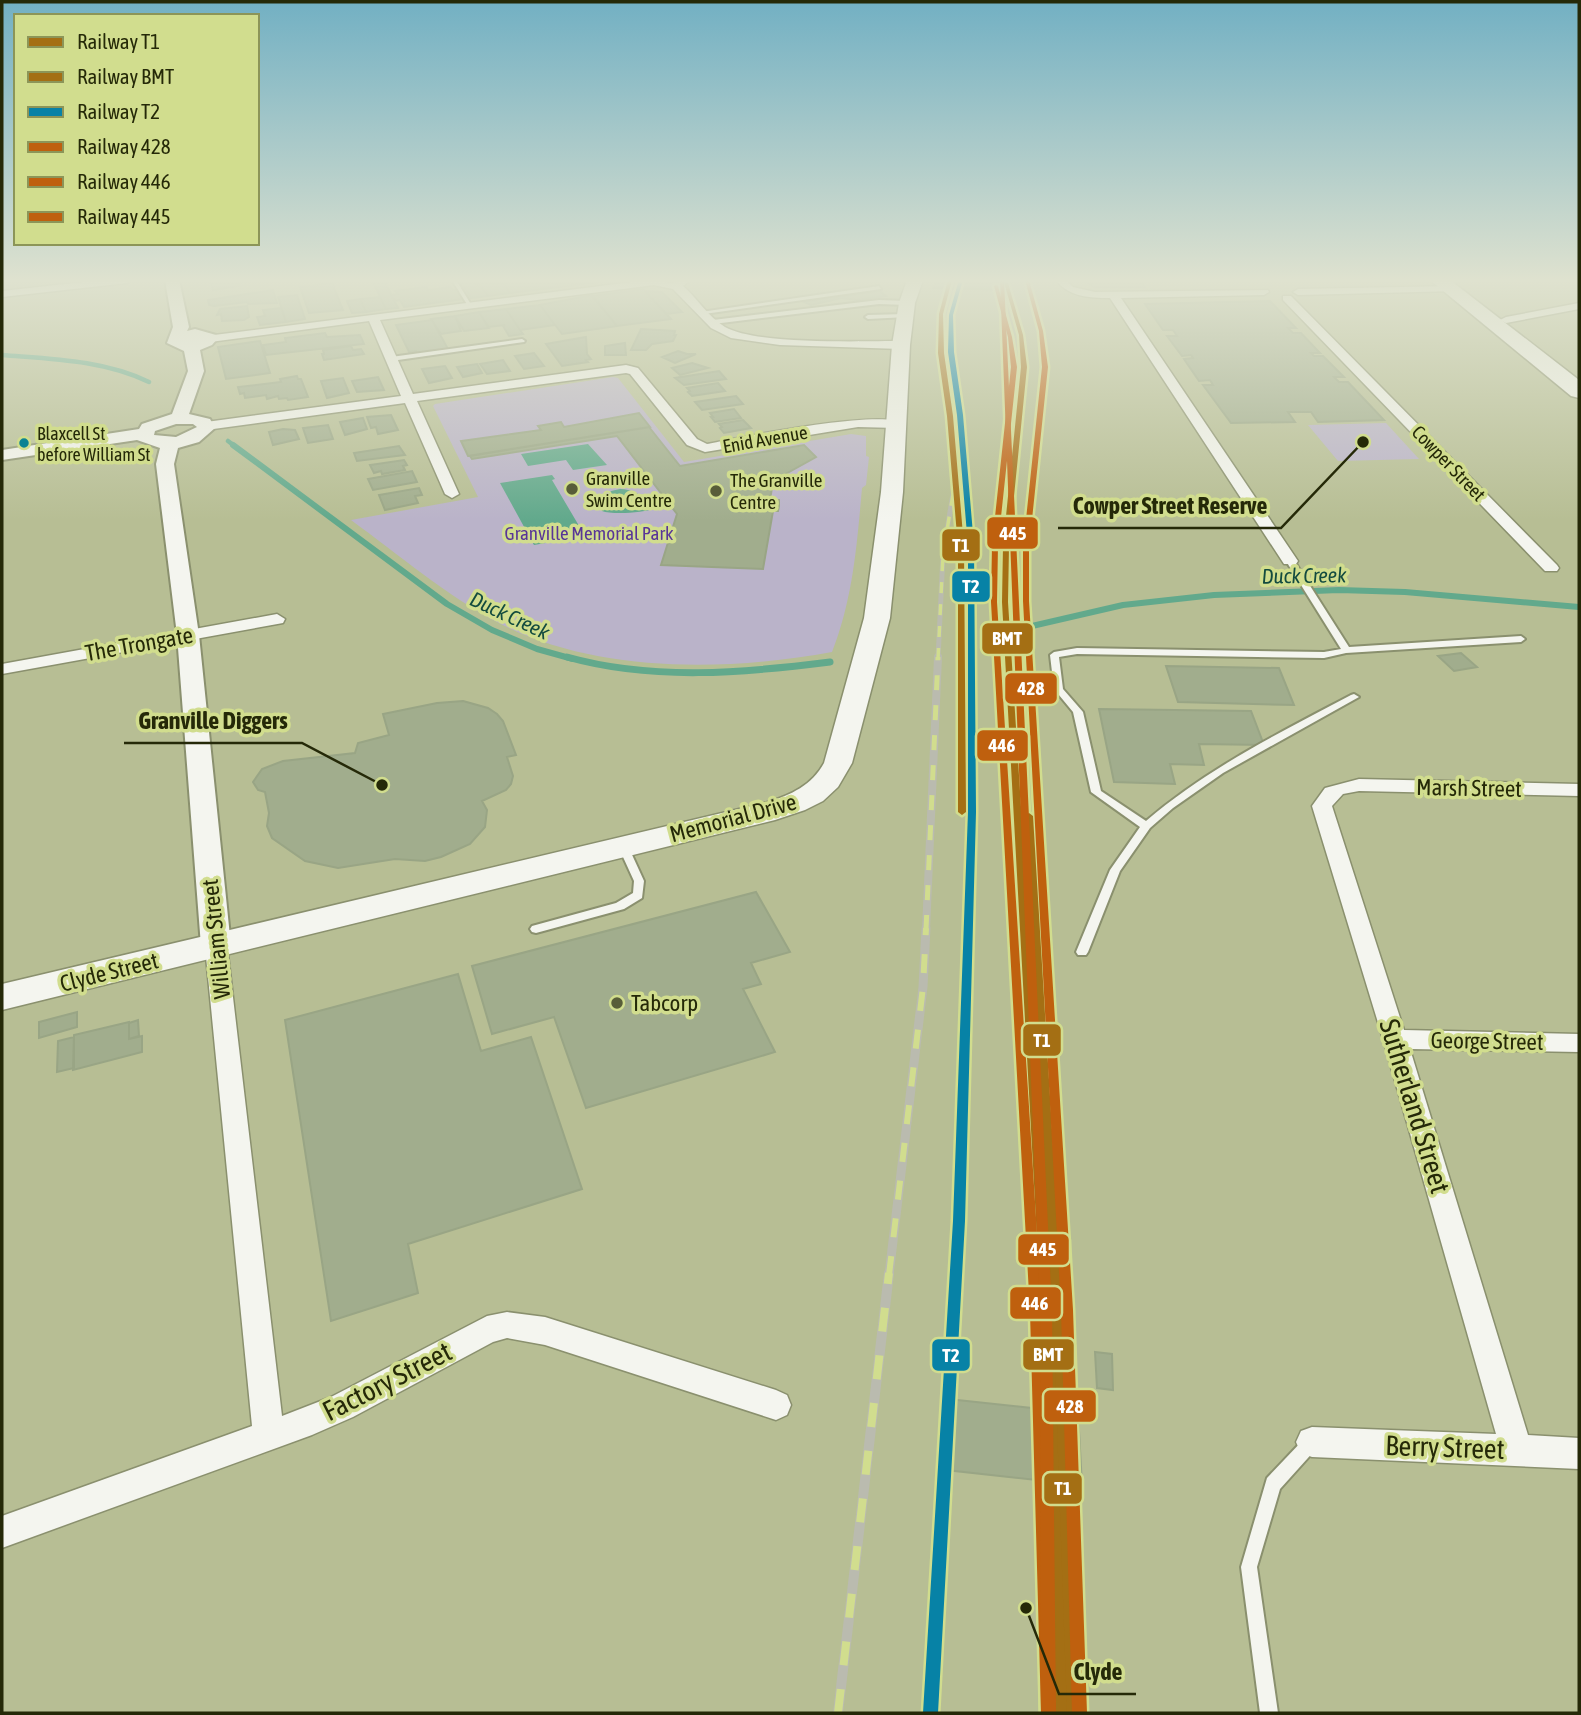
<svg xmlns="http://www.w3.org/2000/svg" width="1581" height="1715" font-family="'Asap Condensed',sans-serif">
<rect width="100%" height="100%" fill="#b7be94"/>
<path fill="#bab3c9" d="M613 377 618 378 684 462 851 434 866 436V456L869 457 866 485 862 488C857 544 853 599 832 652 728 671 596 674 499 623 447 596 399 555 351 520L478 497 433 406 435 404Z
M1386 423 1419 459 1338 461 1308 425Z"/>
<path fill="#62a98c" d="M588 444 607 465 573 470 566 460 528 466 521 454Z
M552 475 555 479 552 480 585 536 534 545 500 483Z
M620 489C632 489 642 497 654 501L657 507C648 513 612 515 602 511L600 506 611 491Z"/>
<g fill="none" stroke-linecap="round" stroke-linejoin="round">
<path stroke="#62a98c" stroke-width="4.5" d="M2 355C51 359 104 360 149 382
M228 441 236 447"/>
<path stroke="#62a98c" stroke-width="6" d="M233 445 447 604 492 630 537 649 573 659
M1032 626 1123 605 1214 595 1339 590 1405 592 1579 607"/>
<path stroke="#62a98c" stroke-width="7" d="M567 657C653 681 743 673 830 662"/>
</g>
<path fill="#a1ad8d" stroke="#99a585" stroke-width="2" d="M210 280H237L239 286 213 290Z
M372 280H384L398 308 386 309Z
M490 280H554L559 287 510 293 503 283 493 284Z
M490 280 493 284 503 283 510 293 488 296 480 285H476L473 281Z
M562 280H604L606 281 559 287 556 283 563 282Z
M937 280H1010V290L933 288Z
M1084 280H1140L1145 287H1094Z
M473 281 476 285H480L488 296 471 298 461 282Z
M332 283 343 310 309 313 300 287Z
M426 287 428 290 451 287 453 290H458L464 299 404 307 400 300 394 301 391 295 398 294 395 291Z
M643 289 671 319 617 326 592 296Z
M273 290 277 303 248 304 247 302 214 306 209 305 208 300Z
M645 291 662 292 682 312 666 314Z
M880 291 886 296 857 300 841 298 811 305 804 302Z
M297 295 305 319 286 322 278 297Z
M592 295 617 326 562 334 540 305Z
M380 297 386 309 366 312 360 299Z
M360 299 366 312 352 313 347 301Z
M1270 301 1296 328H1288L1293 333H1301L1320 353H1311L1314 356H1323L1344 377H1334L1339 382H1348L1384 420 1318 422 1311 412H1288L1295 422 1231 423 1203 385H1213L1210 380 1199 381 1184 359 1193 358 1191 355 1182 356 1167 336H1177L1173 330H1163L1145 304Z
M540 305 555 325 520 330 506 309Z
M247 306 249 317 244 320 222 321 221 314 217 315 220 309Z
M281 308 286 322 260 325 257 317 265 316 263 310Z
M506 309 520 330 523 334 509 336 503 326 505 325 488 327 479 312Z
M479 312 489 328 464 331 455 316Z
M455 316 461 331 441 334 431 319Z
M432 320 448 349 417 353 416 351 409 352 396 325Z
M641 329 675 331 674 335H676L673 341 652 344 646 350H631Z
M325 333 327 337 360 335 364 344 266 355 263 345 286 342 285 338Z
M586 337 587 354 591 359 586 360 588 362 562 366 546 344Z
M260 341 270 373 226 379 218 347Z
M625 343 626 355H605V346Z
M351 346 353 350 361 349 364 354 324 360 322 354H324L323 350Z
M678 351 687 354H696L675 363 662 357Z
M534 353 544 366 524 369 515 356Z
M503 360 510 371 487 374 480 364Z
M692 363 708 368 680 375 672 368Z
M477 364 482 373 463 377 457 367Z
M445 366 452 378 429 383 422 369Z
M719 371 726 379 684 385 675 378Z
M297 376 298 379H301L308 397 288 400 287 398 279 399 278 396 267 399 266 395 245 398 244 393 240 394 238 387 281 382 280 379Z
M378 377 384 390 357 392 352 381Z
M343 378 349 393 327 398 321 381Z
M718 383 725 391 692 396 688 392 690 391 687 388Z
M736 396 743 404 702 410 695 402Z
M734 409 741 418 715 422 711 417H713L710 413Z
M639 413 650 427 468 456 461 441 541 430 538 426 561 422 564 427Z
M391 415 398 430 378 434 376 427 371 428 367 417Z
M363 418 367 429 345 435 340 422Z
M743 420 751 428 724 433 720 428 722 427 719 424Z
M328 425 333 439 308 443 303 428Z
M649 427 680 466 804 445 816 457 773 481 770 500H779V506L778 511H773L763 569 661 565 677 514 617 436 472 459 470 456Z
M283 429 295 430 299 439 273 445 269 432Z
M399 446 405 455 357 461 354 453Z
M404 460 407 465 403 466 405 470 382 474 381 471 374 473 370 465Z
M412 471 417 482 373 490 368 479Z
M419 488 422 495 415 496 418 503 385 510 379 495Z
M1461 653 1477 667 1454 671 1438 656Z
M1166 666 1279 668 1294 705 1178 702Z
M463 701 488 708 497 714 503 721 516 755 507 757 513 776 511 784 506 790 482 801 487 810 485 827 470 844 441 857 425 861 395 859 338 868 305 861 272 838 267 826 269 813 265 792 258 790 253 782 262 769 283 761 355 753 358 743 389 735 383 714 437 703Z
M1099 709 1251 711 1264 745 1199 744 1204 765 1170 764 1175 784 1114 782Z
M756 892 790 952 751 963 761 984 743 989 775 1052 586 1108 554 1017 492 1034 472 966Z
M458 974 481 1051 531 1037 582 1189 408 1244 418 1293 331 1321 285 1020Z
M77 1012V1027L39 1038V1022Z
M138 1020 139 1036 129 1039V1023Z
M129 1022V1039L142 1036V1052L73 1070 74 1035Z
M74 1037V1068L57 1072 58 1041Z
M1095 1352 1112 1354 1113 1390 1097 1388Z
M948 1399 1078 1413 1082 1485 946 1470Z"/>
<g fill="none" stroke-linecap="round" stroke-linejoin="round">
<defs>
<path id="service" d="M452 280H456L472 306H468Z
M879 286 881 289 704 314 701 312Z
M879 300 907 301 910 303 907 305 879 304 713 324 710 322 713 320Z
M905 314 907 315V317L868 319 865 317 868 315Z
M522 339 525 341 524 342 391 361 388 359 391 357Z
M1287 559H1293L1349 647 1521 636 1525 639 1521 642 1346 653 1324 658 1077 654 1059 657 1063 689 1083 712 1101 791 1146 821C1208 768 1279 733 1351 695L1354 694 1359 697 1223 773 1173 808 1150 828 1120 871 1088 952 1086 955H1078L1076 952 1110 870 1140 827 1091 792 1073 712 1054 689 1050 655 1054 652 1077 648 1324 652 1341 649 1286 561Z
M623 843 628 846 644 881 642 898 624 909 536 933 532 932 530 929 532 926 616 903 633 893 634 881 618 846Z
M1310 1436 1316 1439 1318 1444 1316 1449 1280 1489 1257 1567 1278 1713H1260L1241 1567 1267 1478 1304 1439Z"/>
<path id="minor" d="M102 280H132L127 283 2 297V291Z
M648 280 671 283 690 280 683 286C697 298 708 317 725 327 757 345 861 341 901 341L907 345 901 349 780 345 731 338 711 328 673 289 654 285 380 320 413 394 626 365 638 368 697 439 707 444C738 438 884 408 904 424L897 428 858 427 705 452 687 445 630 374 626 373 417 401 459 494 452 498 445 494 405 403 206 430 199 426 206 422 401 396 369 321 210 342 206 340V336Z
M1056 280H1066L1073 287 1095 292 1268 290 1269 292 1264 295 1121 298 1298 561 1296 564H1284L1110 298C1090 298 1069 297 1056 280Z
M1453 286 1458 289 1457 291 1298 295 1293 292 1298 289Z
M1283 296H1291L1557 565 1559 568 1557 571H1545L1283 300Z
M1579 303V309L1506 323 1500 320 1506 317Z
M277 614 285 619 283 623 2 674V664Z
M1359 779 1579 784V796L1359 791 1343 794 1332 806 1404 1030 1579 1034V1052L1410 1049 1528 1435 1579 1438V1469L1312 1457 1301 1453 1296 1442 1301 1431 1312 1427 1496 1434 1383 1039 1312 806 1325 788Z
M216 938 224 940 227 946 282 1416 331 1397 487 1316 507 1312 545 1317 776 1390 787 1395 791 1405 787 1415 776 1420 545 1345 507 1338 493 1342 353 1417 312 1435 2 1548V1516L252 1426 205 946 208 940Z"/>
<path id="tertiary" d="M165 280H179L189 327 187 331 195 329 216 335 218 338 212 345 200 350 204 371 189 414 210 419 215 428 199 442 178 448 174 464 199 635 231 946 227 954 216 957 205 954 201 946 177 635 156 464 160 448 137 440 2 460V450L139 429 142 424 172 414 188 371 184 351 167 343 173 327ZM176 424H193L197 427 176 437 154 435 155 431Z"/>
<path id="secondary" d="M907 280H923L915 303 910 345 903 492 890 618 852 763 838 787 823 801 805 810 775 820 2 1010V984L768 802C791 795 812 785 824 763L864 618 881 492 892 345 899 303Z"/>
<path id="trunk" d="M1430 280H1450L1579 380V398L1571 396Z"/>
</defs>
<use href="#service" stroke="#8a906e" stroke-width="4"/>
<use href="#minor" stroke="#8a906e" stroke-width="3"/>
<use href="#tertiary" stroke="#8a906e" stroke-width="4"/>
<use href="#secondary" stroke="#8a906e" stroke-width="3"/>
<use href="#trunk" stroke="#8a906e" stroke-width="3"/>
<use href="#service" fill="#f4f5ef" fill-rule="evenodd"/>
<use href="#minor" fill="#f4f5ef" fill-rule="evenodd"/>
<use href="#tertiary" fill="#f4f5ef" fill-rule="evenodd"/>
<use href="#secondary" fill="#f4f5ef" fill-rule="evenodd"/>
<use href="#trunk" fill="#f4f5ef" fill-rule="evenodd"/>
<defs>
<path id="rail-far3" d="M938 659 943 554 955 482"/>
<path id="rail-far2" d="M926 930 938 657"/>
<path id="rail-far1" d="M889 1275 923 987 926 928"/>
<path id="rail" d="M838 1713 889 1273"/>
</defs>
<use href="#rail-far3" stroke="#babbaf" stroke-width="5"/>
<use href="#rail-far2" stroke="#babbaf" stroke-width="8"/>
<use href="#rail-far1" stroke="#babbaf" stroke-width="9"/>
<use href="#rail" stroke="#babbaf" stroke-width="10"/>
<use href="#rail-far3" stroke="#d1dd8e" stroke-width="3.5" stroke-dasharray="11" stroke-linecap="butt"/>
<use href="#rail-far2" stroke="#d1dd8e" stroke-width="5" stroke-dasharray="15" stroke-linecap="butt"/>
<use href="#rail-far1" stroke="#d1dd8e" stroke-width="6" stroke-dasharray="19" stroke-linecap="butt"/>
<use href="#rail" stroke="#d1dd8e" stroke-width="8" stroke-dasharray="24" stroke-linecap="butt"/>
<defs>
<path id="rail-1" d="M948 280H952L943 314 944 353 953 416 964 547 966 812 962 815 958 812V547L947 416 938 353 939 314Z
M1029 813 1033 816 1063 1311 1077 1713H1062L1051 1311 1025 816Z"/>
<path id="rail-2" d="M1004 282 1008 283 1023 335 1027 367 1009 546 1008 602 1053 1311 1067 1713H1052L1041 1311 1002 602 1003 546 1021 367 1019 335Z"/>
<path id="rail-3" d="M960 282 962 283 953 315 954 352 963 415 974 546 976 812 965 1221 938 1713H923L953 1221 968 812V546L957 415 948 352 949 315 958 283Z"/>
<path id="rail-4" d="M1025 280H1029L1043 331 1048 367 1029 548V601L1073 1310 1087 1713H1072L1061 1310 1023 601V548L1042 367 1039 331Z"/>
<path id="rail-5" d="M996 285 998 286 1012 337 1017 367 998 545 997 602 1042 1312 1056 1713H1041L1030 1312 991 602 992 545 1011 367 1008 337 994 286Z"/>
<path id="rail-6" d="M1000 280H1004L1052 1312 1056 1713H1041L1040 1312Z"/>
</defs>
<use href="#rail-1" stroke="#d1dd8e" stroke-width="5"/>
<use href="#rail-2" stroke="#d1dd8e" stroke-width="5"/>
<use href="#rail-3" stroke="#d1dd8e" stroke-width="5"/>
<use href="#rail-4" stroke="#d1dd8e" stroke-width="5"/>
<use href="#rail-5" stroke="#d1dd8e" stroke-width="5"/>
<use href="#rail-6" stroke="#d1dd8e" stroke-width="5"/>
<use href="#rail-1" fill="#a46f14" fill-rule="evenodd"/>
<use href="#rail-2" fill="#a46f14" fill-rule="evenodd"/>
<use href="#rail-3" fill="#0782a6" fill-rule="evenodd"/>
<use href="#rail-4" fill="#bf600e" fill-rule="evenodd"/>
<use href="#rail-5" fill="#bf600e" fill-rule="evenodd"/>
<use href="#rail-6" fill="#bf600e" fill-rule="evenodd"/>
</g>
<linearGradient id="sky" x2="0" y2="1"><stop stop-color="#72b0c3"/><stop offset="0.54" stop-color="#dfe2cf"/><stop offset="1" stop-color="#dfe2cf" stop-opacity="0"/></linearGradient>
<rect width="1581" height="520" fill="url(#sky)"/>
<circle fill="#0b8393" stroke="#d1dd8e" stroke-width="2.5" cx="24" cy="443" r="6"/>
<g fill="#585d39" stroke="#d1dd8e" stroke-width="2.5">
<circle cx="572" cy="489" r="7"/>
<circle cx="716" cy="491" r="7"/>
<circle cx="617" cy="1003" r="7"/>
</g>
<g text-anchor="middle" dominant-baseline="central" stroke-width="7" stroke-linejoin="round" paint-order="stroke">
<g font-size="18" fill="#252908" stroke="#d1dd8e" text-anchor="start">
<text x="37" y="433">Blaxcell St<tspan x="37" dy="21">before William St</tspan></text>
</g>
<g font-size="19" fill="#252908" stroke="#d1dd8e">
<text transform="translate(765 439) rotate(-10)">Enid Avenue</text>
<text transform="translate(1449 463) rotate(46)">Cowper Street</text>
</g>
<g font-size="19" fill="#252908" stroke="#d1dd8e" text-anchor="start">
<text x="586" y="478">Granville<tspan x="586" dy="22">Swim Centre</tspan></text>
<text x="730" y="480">The Granville<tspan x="730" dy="22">Centre</tspan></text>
</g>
<g font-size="19" fill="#583597" stroke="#d1dd8e">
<text x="589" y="533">Granville Memorial Park</text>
</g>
<g font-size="21" font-style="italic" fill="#134b3f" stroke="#d1dd8e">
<text transform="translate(1304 575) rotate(-1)">Duck Creek</text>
<text transform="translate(510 615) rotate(25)">Duck Creek</text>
</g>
<g font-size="23" fill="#252908" stroke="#d1dd8e">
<text transform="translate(139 644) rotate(-10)">The Trongate</text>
<text transform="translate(1469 788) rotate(1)">Marsh Street</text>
<text transform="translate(733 818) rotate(-15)">Memorial Drive</text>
<text transform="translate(216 939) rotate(-96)">William Street</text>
<text transform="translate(109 972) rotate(-14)">Clyde Street</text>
<text transform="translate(1487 1041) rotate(1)">George Street</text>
</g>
<g font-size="23" fill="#252908" stroke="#d1dd8e" text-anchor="start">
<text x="631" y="1003">Tabcorp</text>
</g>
<g font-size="28" fill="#252908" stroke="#d1dd8e">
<text transform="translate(1415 1106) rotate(73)">Sutherland Street</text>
<text transform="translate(387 1381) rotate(-27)">Factory Street</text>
<text transform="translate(1445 1447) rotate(2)">Berry Street</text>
</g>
</g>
<path fill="none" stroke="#252908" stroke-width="2.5" d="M1363 442L1281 528H1058M382 785L302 743H124M1026 1608L1059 1694H1136"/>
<g fill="#252908" stroke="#d1dd8e" stroke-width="2.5">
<circle cx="1363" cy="442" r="7"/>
<circle cx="382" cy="785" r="7"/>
<circle cx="1026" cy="1608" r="7"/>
</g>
<g font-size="24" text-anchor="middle" font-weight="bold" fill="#252908" stroke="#d1dd8e" stroke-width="7" stroke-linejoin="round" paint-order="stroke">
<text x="1170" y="514">Cowper Street Reserve</text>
<text x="213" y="729">Granville Diggers</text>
<text x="1098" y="1680">Clyde</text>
</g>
<g stroke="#d1dd8e" stroke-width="2.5">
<rect x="986" y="516" width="53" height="34" rx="7" fill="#bf600e"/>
<rect x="941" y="528" width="40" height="34" rx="7" fill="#a46f14"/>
<rect x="951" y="570" width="40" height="33" rx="7" fill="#0782a6"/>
<rect x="981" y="622" width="53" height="33" rx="7" fill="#a46f14"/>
<rect x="1004" y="672" width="54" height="33" rx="7" fill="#bf600e"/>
<rect x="976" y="729" width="53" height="33" rx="7" fill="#bf600e"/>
<rect x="1022" y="1023" width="40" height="34" rx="7" fill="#a46f14"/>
<rect x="1017" y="1233" width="53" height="33" rx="7" fill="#bf600e"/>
<rect x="1009" y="1286" width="53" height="34" rx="7" fill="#bf600e"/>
<rect x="1022" y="1338" width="53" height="33" rx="7" fill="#a46f14"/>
<rect x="931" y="1338" width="40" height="34" rx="7" fill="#0782a6"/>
<rect x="1043" y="1389" width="54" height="34" rx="7" fill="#bf600e"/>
<rect x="1043" y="1472" width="40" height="33" rx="7" fill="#a46f14"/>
</g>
<g font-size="19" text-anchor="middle" font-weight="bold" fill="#fff">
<text x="1013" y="540">445</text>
<text x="961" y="552">T1</text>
<text x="971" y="593">T2</text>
<text x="1007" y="645">BMT</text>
<text x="1031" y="695">428</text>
<text x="1002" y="752">446</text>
<text x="1042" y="1047">T1</text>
<text x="1043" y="1256">445</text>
<text x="1035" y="1310">446</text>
<text x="1048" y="1361">BMT</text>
<text x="951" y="1362">T2</text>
<text x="1070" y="1413">428</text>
<text x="1063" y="1495">T1</text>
</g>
<rect width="1581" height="1715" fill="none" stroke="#252908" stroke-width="7"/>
<rect x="14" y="14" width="245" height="231" fill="#d1dd8e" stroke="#8c9558" stroke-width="2"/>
<rect x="28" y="37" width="35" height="10" fill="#a46f14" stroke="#8c9558" stroke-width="2"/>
<text x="77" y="49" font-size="21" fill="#252908">Railway T1</text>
<rect x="28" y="72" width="35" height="10" fill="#a46f14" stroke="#8c9558" stroke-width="2"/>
<text x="77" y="84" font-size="21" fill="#252908">Railway BMT</text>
<rect x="28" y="107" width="35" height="10" fill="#0782a6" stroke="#8c9558" stroke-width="2"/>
<text x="77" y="119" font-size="21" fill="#252908">Railway T2</text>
<rect x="28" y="142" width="35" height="10" fill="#bf600e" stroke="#8c9558" stroke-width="2"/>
<text x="77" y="154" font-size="21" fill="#252908">Railway 428</text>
<rect x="28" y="177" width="35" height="10" fill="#bf600e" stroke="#8c9558" stroke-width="2"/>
<text x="77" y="189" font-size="21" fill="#252908">Railway 446</text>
<rect x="28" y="212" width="35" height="10" fill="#bf600e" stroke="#8c9558" stroke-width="2"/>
<text x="77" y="224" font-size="21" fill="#252908">Railway 445</text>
</svg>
